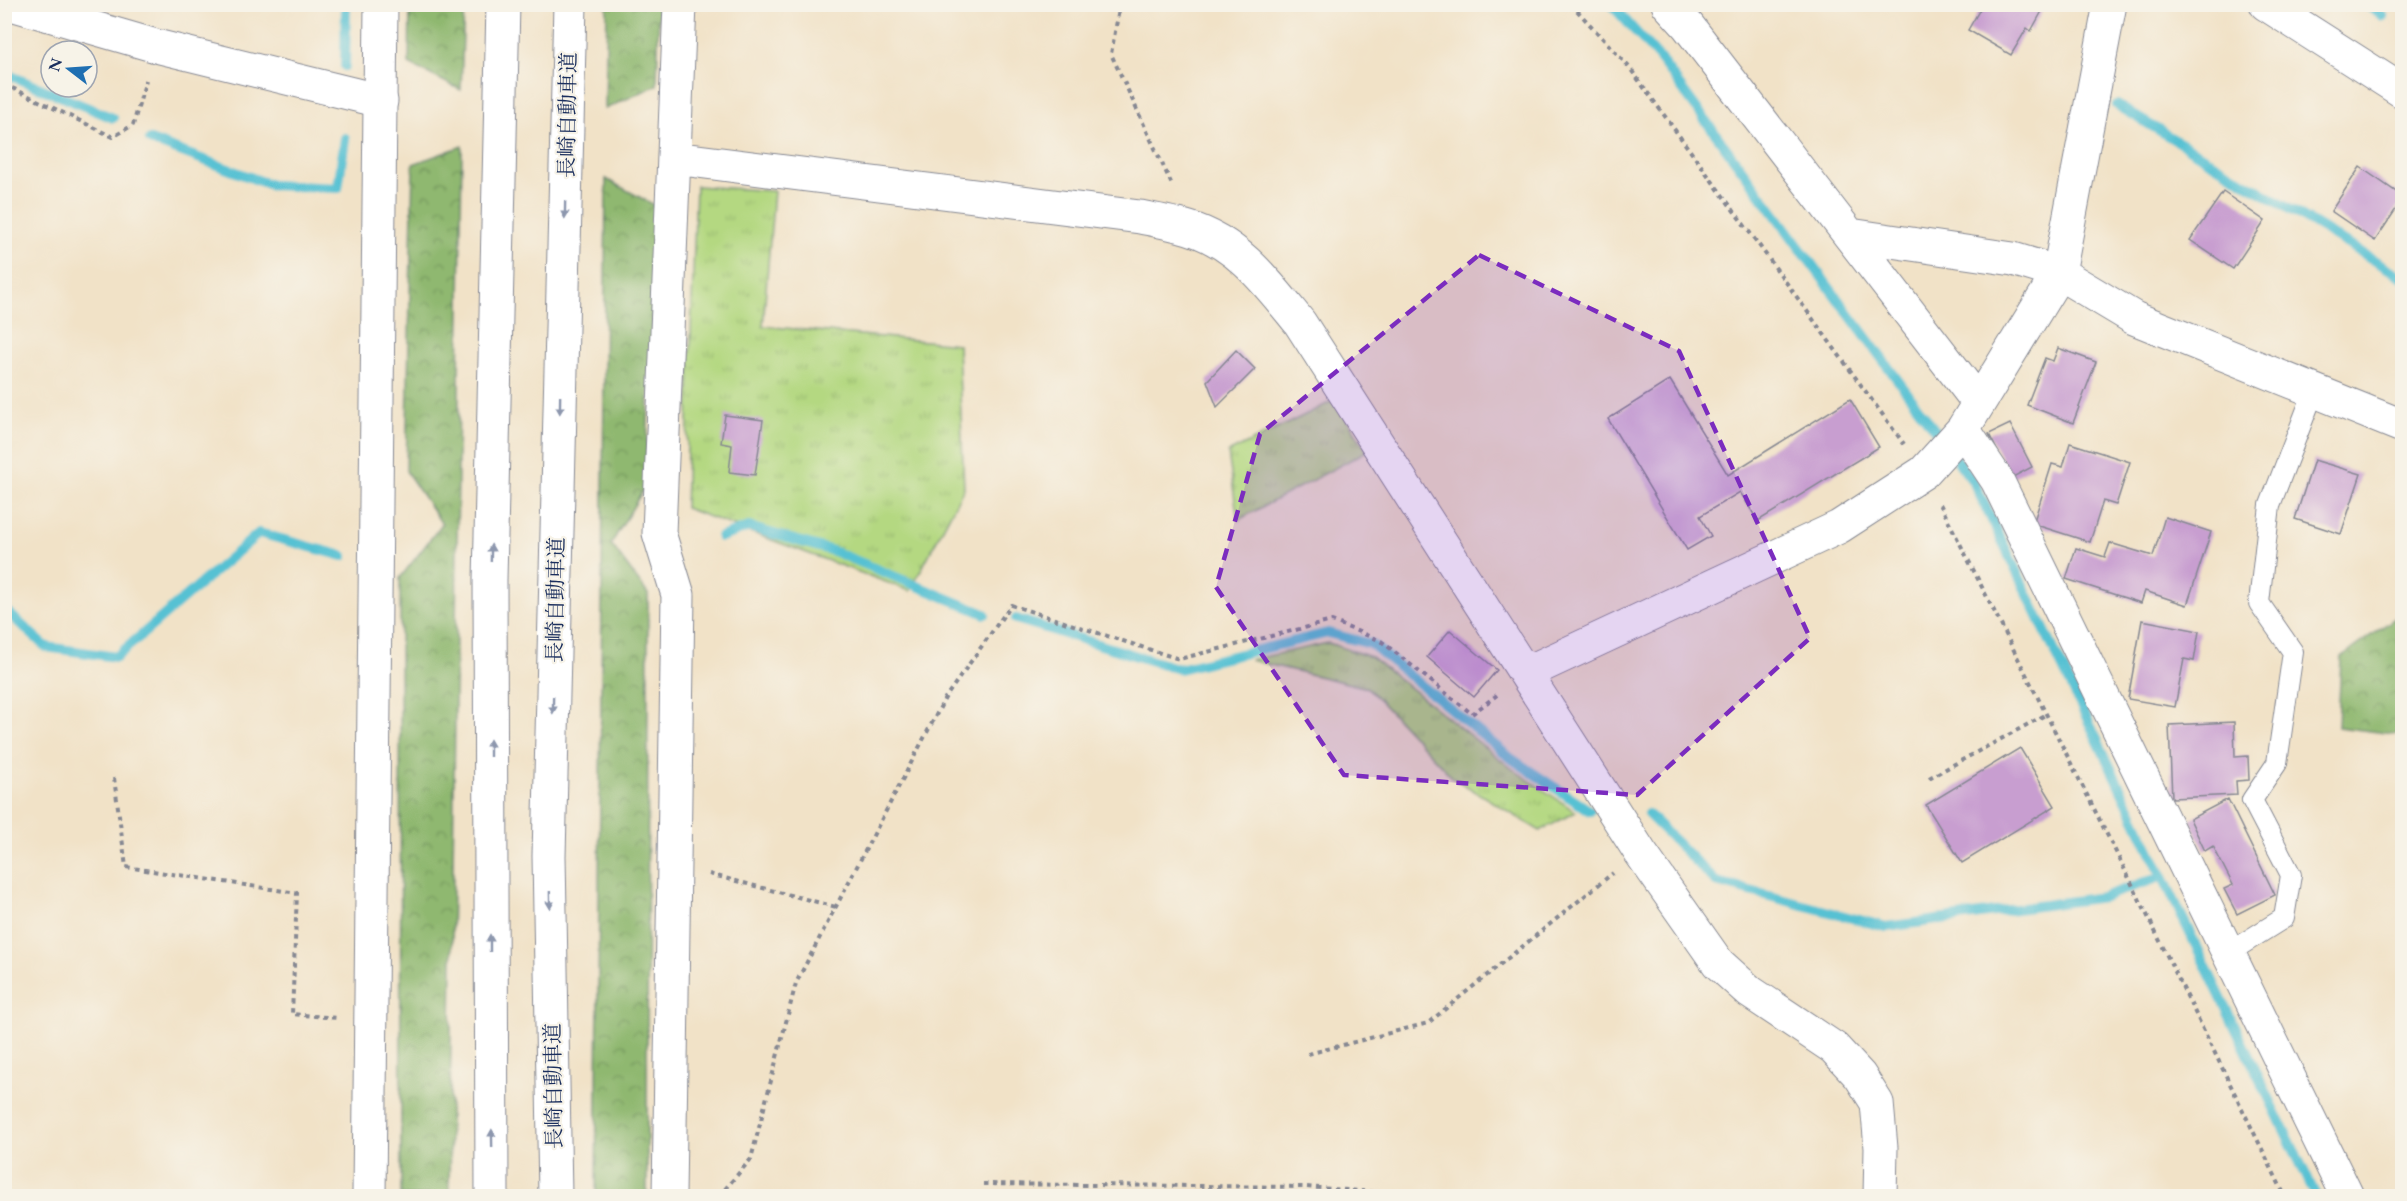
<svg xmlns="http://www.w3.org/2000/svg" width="2407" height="1201" font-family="'EB Garamond','Noto Serif JP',serif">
<defs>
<pattern id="grass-tufts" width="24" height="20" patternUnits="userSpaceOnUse" patternTransform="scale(1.5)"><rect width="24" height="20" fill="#b4d881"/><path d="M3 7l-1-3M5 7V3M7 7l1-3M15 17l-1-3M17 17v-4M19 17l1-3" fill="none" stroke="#9aba72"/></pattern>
<pattern id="forest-crowns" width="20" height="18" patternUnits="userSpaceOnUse" patternTransform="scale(1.5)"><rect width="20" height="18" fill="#8fb86f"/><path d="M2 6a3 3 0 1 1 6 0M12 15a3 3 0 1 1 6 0" fill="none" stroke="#74965e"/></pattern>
</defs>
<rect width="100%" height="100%" fill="#f7f3e8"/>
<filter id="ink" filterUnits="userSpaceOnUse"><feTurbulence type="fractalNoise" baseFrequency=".0167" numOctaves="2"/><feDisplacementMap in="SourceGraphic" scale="12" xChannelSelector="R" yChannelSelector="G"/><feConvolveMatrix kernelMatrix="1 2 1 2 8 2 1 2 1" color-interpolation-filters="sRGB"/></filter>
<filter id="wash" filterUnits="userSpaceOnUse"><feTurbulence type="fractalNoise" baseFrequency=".008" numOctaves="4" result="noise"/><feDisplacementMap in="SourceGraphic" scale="24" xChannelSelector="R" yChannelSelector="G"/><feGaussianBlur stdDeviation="1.35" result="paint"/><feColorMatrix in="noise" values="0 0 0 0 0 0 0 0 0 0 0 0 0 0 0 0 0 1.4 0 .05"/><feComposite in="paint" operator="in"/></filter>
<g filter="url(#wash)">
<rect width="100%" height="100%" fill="#f1e2c7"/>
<path fill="url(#grass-tufts)" stroke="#688470" stroke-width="1.5" d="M696 186 774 191 763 326 958 344 964 488 910 591 685 508Z
M1335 400 1367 451 1238 520 1228 453Z
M1328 643 1371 657 1511 768 1576 812 1540 831 1453 778 1368 688 1250 660Z"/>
<path fill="url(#forest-crowns)" stroke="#557466" stroke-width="1.5" d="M410 5H464L461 90 409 64Z
M607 5H659L657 85 605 109Z
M462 146 449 1196H401L400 578 442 524 406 471 413 164Z
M606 179 658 207 645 487 611 544 648 594 647 1196H596Z
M2402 613V735L2338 727 2341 657Z"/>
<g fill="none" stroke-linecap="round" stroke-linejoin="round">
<path stroke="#57c1d3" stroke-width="10" d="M1611 4 1660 59 1974 483 2316 1196
M2365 4 2383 16
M345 66 346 4
M4 73 113 118
M2117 105 2402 277
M150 140 271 185 338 188 345 138
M721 537 749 527 833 551 985 614
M4 609 46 647 116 657 259 533 343 556
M1016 619 1179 669 1328 633 1371 644 1512 759 1590 811
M1648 814 1716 882 1886 927 2103 897 2163 876"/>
</g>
<g id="blocks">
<path fill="#c89ed0" d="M1983 4H2046L2031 31 2027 28 2011 55 1968 30Z
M2360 167 2402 196V200L2375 241 2331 211Z
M2223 192 2265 221 2233 269 2190 240Z
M2058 348 2096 362 2073 423 2027 405 2045 358 2053 361Z
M1236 350 1255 369 1217 407 1207 381Z
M1670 380 1728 475 1850 399 1879 447 1758 521 1740 492 1700 516 1711 536 1687 550 1608 419Z
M725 415 763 420 755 475 729 472 732 445 721 443Z
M2010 424 2032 467 2011 478 1989 434Z
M2070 443 2130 462 2116 505 2103 501 2090 542 2033 524 2052 464 2063 467Z
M2314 460 2361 474 2341 534 2295 519Z
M2165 517 2211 532 2187 605 2145 591 2141 603 2066 579 2076 548 2105 557 2110 543 2153 556Z
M2142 620 2199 631 2194 661 2184 659 2175 707 2128 699Z
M1450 630 1497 670 1474 697 1427 657Z
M2234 722 2235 757 2248 756 2249 780 2236 781 2237 795 2172 798 2169 725Z
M2020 748 2055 806 1962 863 1926 805Z
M2228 799 2275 895 2237 914 2224 889 2233 885 2213 846 2205 851 2190 819Z"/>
</g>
</g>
<g filter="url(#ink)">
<use href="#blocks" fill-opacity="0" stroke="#868892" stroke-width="1.5"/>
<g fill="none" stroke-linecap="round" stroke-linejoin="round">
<defs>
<path id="service" d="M2228 953 2284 918 2291 875 2252 800 2277 763 2293 652 2259 603 2270 505 2314 391"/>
<path id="minor" d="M11 4 156 46 381 101
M1668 4 1688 26 1979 403
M674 158 1140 217C1156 220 1173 223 1189 228 1239 243 1269 285 1300 323L1640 852 1718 963 1750 992 1834 1048 1860 1076 1877 1103 1881 1148 1880 1196
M1850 235 2013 259 2059 273 2134 318 2402 426
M1963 429 1997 480 2347 1196
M1526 673 1839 527 1924 472 1963 429 2059 273 2110 4
M669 1196 678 595 659 533 680 4"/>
<path id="tertiary" d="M369 1196 381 4"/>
<path id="secondary" d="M2266 4 2402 91"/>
<path id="motorway" d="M492 1196 490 580 503 4
M555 1196 549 856 570 4"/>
</defs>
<use href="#service" stroke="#868892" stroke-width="22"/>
<use href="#minor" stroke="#868892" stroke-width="35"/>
<use href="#tertiary" stroke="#868892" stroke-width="35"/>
<use href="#secondary" stroke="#868892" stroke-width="35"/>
<use href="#motorway" stroke="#868892" stroke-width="35"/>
<path stroke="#868892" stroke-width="4" stroke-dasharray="4.5 4.5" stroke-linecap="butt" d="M1120 4 1111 54 1173 187
M1571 4 1629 67 1904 444
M4 84 113 137 133 125 146 80
M1940 504 2128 876 2285 1196
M114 778 126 867 297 893 292 1014 337 1018
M1929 778 2047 714
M709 874 836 907
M1308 1054 1428 1023 1613 873
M983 1184 1306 1187 1429 1196
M719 1196 751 1159 796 983 945 698 1011 605 1179 659 1332 621 1381 641 1472 714 1497 695"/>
<use href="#service" stroke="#fff" stroke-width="20"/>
<use href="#minor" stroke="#fff" stroke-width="33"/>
<use href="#tertiary" stroke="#fff" stroke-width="33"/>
<use href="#secondary" stroke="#fff" stroke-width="33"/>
<use href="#motorway" stroke="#fff" stroke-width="33"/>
</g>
<defs><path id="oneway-solid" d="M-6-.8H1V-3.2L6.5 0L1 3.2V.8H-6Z" transform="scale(1.5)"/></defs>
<g fill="#8d97ae">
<use href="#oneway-solid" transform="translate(565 210) rotate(91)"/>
<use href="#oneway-solid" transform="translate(560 405) rotate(91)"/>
<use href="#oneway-solid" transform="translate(491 553) rotate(-89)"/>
<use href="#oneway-solid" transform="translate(553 705) rotate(91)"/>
<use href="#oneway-solid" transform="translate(490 748) rotate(-90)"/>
<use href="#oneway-solid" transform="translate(550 900) rotate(89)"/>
<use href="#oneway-solid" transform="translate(490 943) rotate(-90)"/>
<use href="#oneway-solid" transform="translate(492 1138) rotate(-91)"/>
</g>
</g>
<path fill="#7b2cbf" fill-opacity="0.2" stroke="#7b2cbf" stroke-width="4.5" stroke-dasharray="12 8" stroke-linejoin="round" d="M1479 255 1679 351 1810 638 1637 795 1344 775 1216 587 1260 434Z"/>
<g text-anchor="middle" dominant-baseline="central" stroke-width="4.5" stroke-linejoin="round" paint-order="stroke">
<g font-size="21" fill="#1b2f5e" stroke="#f7f3e8">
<text transform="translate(567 115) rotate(-89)">長崎自動車道</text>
<text transform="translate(555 600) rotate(-89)">長崎自動車道</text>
<text transform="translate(553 1086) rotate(-91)">長崎自動車道</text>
</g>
</g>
<rect width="2407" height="1201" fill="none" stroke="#f7f3e8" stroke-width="24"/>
<g transform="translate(69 69) rotate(287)"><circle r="28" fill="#f7f3e8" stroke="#9fa5b1" stroke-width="1.5"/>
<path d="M0-4.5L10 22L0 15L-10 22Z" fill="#1f6fb2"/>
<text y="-9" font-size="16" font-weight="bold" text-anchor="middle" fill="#1b2f5e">N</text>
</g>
</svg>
